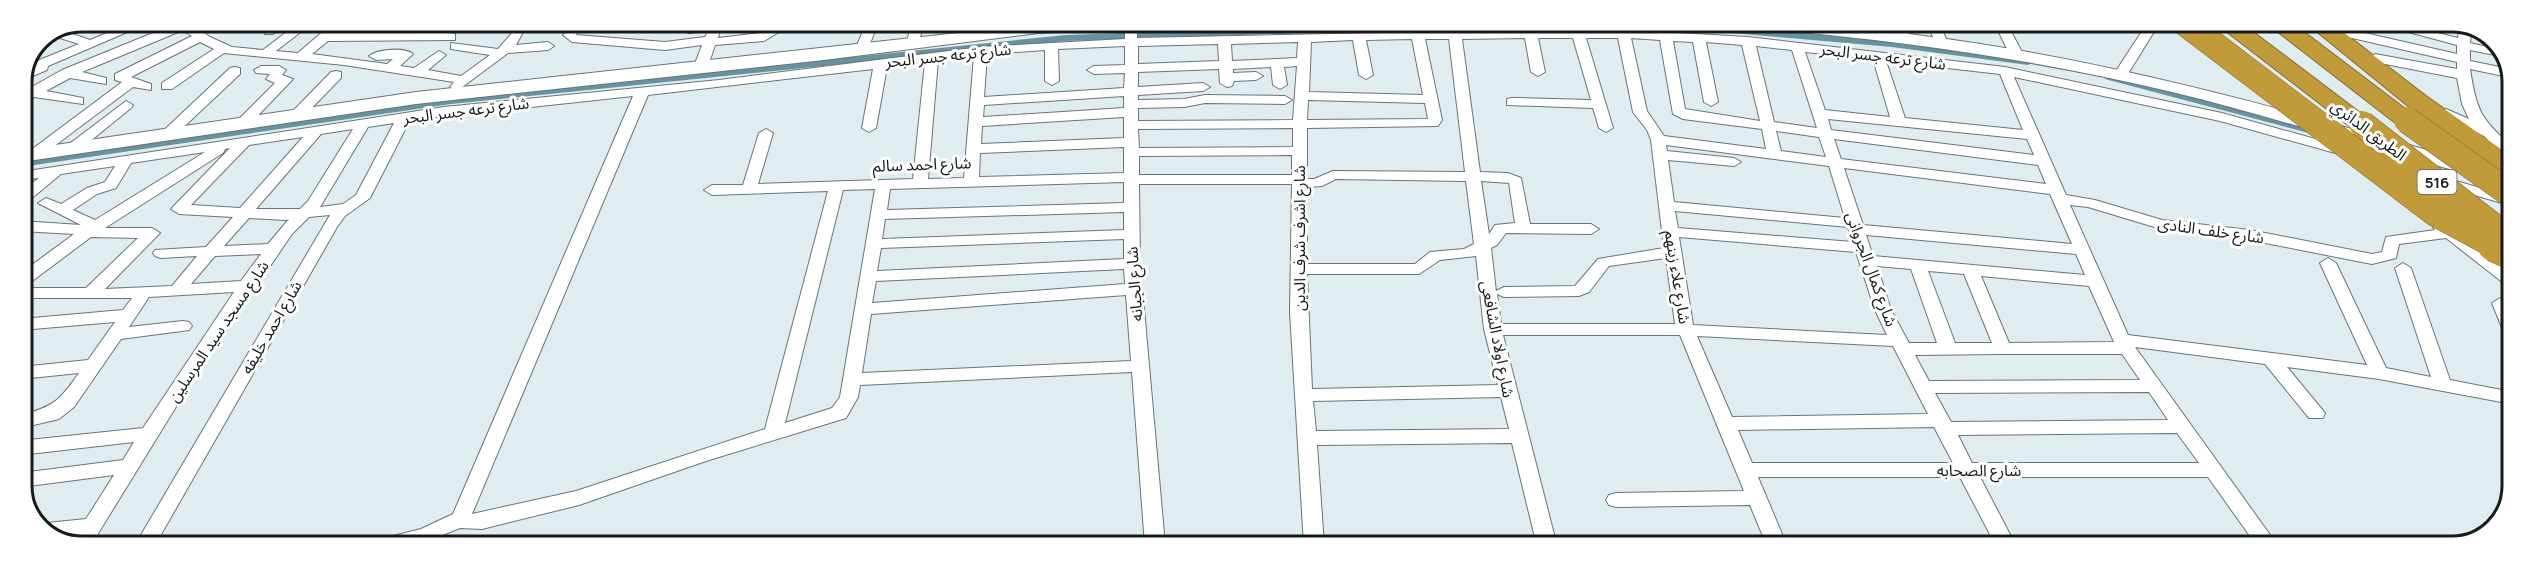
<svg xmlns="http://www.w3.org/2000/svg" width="2534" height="567" font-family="Manrope,'Noto Sans Arabic',sans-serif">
<rect width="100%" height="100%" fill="#dfecf0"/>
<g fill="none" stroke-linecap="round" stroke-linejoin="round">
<path fill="#6593a1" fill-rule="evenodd" d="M1455 22H1673L1892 41 2028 59 2033 62 2028 65 1892 47 1673 28H1455L1066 41 451 104 21 167V159L451 98 1066 35Z
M2109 74 2324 131 2326 133 2320 136 2105 79V75Z"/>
<defs>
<path id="street" d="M97 21H114L125 26 136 21H153L48 66 47 70 21 81 32 63 79 44 60 38V32L64 31 90 40 114 30Z
M173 21H187L210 37 232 47 263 50 301 21H315L276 51 298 53 335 21H349L336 33H450L455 34V40L328 41 312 54 387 64 393 59 376 60 369 56C377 49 405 47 413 54L400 66 414 68 439 51 446 55 428 70 461 76 490 55 451 49V43L498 49 512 33 517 21H529L516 45 548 42 554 46 548 50 508 53 457 91 450 87 454 82 344 65 224 53 172 89H162V83L214 49 200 42 131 77 151 84V90L133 87 41 156H31L29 153 31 150 122 82 115 80V74L192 36 183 30 82 72 106 78V84L70 78 46 91 83 98V104L34 97 21 102V93L62 70 175 24Z
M277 21H292L273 34H265V28Z
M378 21H392L382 28 376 24Z
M444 21H473L479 25 473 29Z
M632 21H680L691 25 714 23 720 27 717 30 719 33 718 38 761 33 776 24 879 21 867 51 862 52 856 48 865 26 779 32 764 41 715 45 707 69 700 73 693 69 702 45 665 50 572 42 563 35 572 27 578 31 576 35 665 42 705 37 708 31 689 33 678 29 628 28 626 25Z
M912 21H924L919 42 913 46 907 42Z
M1894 22H1906L1910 39 1909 42H1899Z
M1927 22H1939L1948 44 1947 47H1937Z
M1994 22H2006L2023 54 2021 57H2011Z
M2148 22H2160L2126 77H2116L2114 74Z
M2371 22H2393L2458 38 2459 31 2430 22H2464L2489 37 2471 35 2470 43 2501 50 2505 57 2470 50V61L2510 69 2513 78 2470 69C2477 112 2480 117 2512 147V159L2507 158 2484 136 2439 113 2446 109 2469 119 2462 104 2457 78 2375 62 2368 58 2375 54 2457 69V62L2339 35 2337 32 2343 28 2457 54V45Z
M1131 27 1137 31V38L1531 30H1624L1748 37 2005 67 2222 113 2351 149 2353 152 2346 156 2220 121 2014 77 2066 195 2095 200 2162 220 2250 230 2372 254 2382 252 2386 237 2435 230 2433 227 2435 224H2447L2512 273V286L2506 285 2446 238 2399 244 2396 258 2372 264 2250 240 2161 229 2088 207 2070 205 2128 335 2367 365 2320 263 2328 258 2336 263 2386 368 2431 377 2395 268 2403 263 2411 268 2450 380 2512 392V404L2379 379 2287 367 2325 413 2323 418H2309L2265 364 2135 347 2278 546H2257L2208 477H1980L2016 546H1996L1960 477H1758L1787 546H1767L1750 505 1616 507 1609 505 1606 500 1609 495 1616 493 1744 491 1680 335H1503L1557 546H1537L1512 443 1317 445 1324 545H1304L1290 312 1292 184H1139L1140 264 1165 545H1145L1132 372 860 385 858 397 846 418 706 461 579 505 482 529 460 528 417 545H378L381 539 421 529 453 514 633 96 410 120 370 198 345 216 337 227 155 545H135L330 215 309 217 292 234 190 384 91 545H70L75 535 57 537 39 527 47 523 86 519 114 475 21 487V473L123 460 134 442 29 454 22 452 21 444 29 440 143 428 234 292 149 297 129 327 183 321 189 322 192 326 189 330 121 339 74 407 59 419 21 428V415C54 407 60 400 79 373L21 379V367L88 360 115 322 21 330V319L123 310 132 298H21V288H86L138 238 91 237 27 285 21 286V273L74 234 21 231V221L81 225 38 203 46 198 61 204 87 188 105 182 115 166 61 174 26 203 21 205V192L39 178 21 180V172L444 107 719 80 981 47 1125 39V31ZM1525 38 1531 72 1538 76 1545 72 1538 38H1573L1591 100 1512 98 1507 99V105L1593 108 1599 128 1606 132 1613 128 1586 38H1618L1633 112 1647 130 1651 140 1664 248 1598 259 1575 286 1504 287 1496 291 1491 248 1497 245 1506 233 1591 234 1599 229 1591 224H1530L1521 178 1508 173 1480 172 1462 39ZM1631 38 1660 40 1673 114 1683 119 1762 129 1766 149 1664 136 1647 111ZM1412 39 1423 95 1309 92 1311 42 1353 40 1359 75 1366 79 1373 75 1366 40ZM1425 39H1449L1465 172 1333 171 1314 179H1307V128L1438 126 1442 120ZM1673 41 1693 42 1704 102 1711 106 1718 102 1706 42 1742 45 1760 121 1685 109ZM1298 42 1297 58 1232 61 1231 44ZM1218 44 1219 61 1138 64V46ZM1125 46V65L1094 66 1087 70 1094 74 1125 73 1124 88 984 97 987 54 1045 50V81L1052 85 1059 81 1058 49ZM1756 46 1792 50 1817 128 1774 122ZM1805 52 1873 59 1890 117 1825 110ZM974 56 964 178 928 179 938 60ZM1886 61 2000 74 2023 130 1905 118ZM925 62 913 179 758 184 773 133 766 129 759 133 743 185H712L704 190 712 195 828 191 765 429 576 491 472 514 648 95 873 69 862 128 869 132 876 128 887 67ZM1297 66 1293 120 1138 121V108L1184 107 1205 103 1285 104 1292 100 1285 96 1205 95 1184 99 1138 100V95L1203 91 1210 87 1203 83 1138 87V72L1219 69 1220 83 1227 87 1232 86 1234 81 1256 80 1263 76 1256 72 1233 73V69L1271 67 1273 85 1280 89 1287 85 1284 67ZM1124 96V108L983 117 984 105ZM1308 100 1425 103 1428 119 1307 120ZM1124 117V138L981 144 982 126ZM1828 119 2027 139 2034 155 1831 130ZM394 123 356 195 343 204 320 207 368 127ZM1293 128V147L1139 148 1138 129ZM353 129 308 201 300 209H256L321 134ZM1776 131 1819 137 1826 157 1781 151ZM303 137 240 208 191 205 249 145ZM1834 139 2038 165 2046 184 1841 159ZM1666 145 1829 166 1845 218 1674 202 1668 160 1734 166 1741 162 1734 158 1667 151ZM1124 147V173L979 177 980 153ZM230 148 171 209 179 214 233 217 206 247 155 250 153 253 155 256 161 258 197 256 172 286 105 289 160 233 152 228H105L223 153 225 149ZM205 152 95 220 73 210 97 194 116 188 131 163ZM1292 155V175H1139V156ZM1844 168 2050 194 2072 244 1863 225ZM1336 179 1466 181 1474 244 1464 249 1430 252 1415 264H1307V187L1322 186ZM1481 181 1509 183 1515 223 1495 225 1489 234ZM1124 182V203L887 210 890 189ZM875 189 840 397 832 408 785 423 843 190ZM1675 211 1848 227 1853 242 1678 228ZM1124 212V230L882 239 885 219ZM249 218 286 220 289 219 268 244 224 246ZM1866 235 2076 254 2085 275 1873 256ZM1679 237 1856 252 1875 310 1887 335 1693 325ZM1124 239V259L877 271 881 248ZM261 254 241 281 191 284 215 256ZM1476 256 1484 329 1498 385 1312 389 1307 274H1419L1440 260ZM1666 258 1675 324H1501L1497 294 1504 297 1579 296 1589 292 1609 266ZM1877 266 1911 269 1937 343H1909L1891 310ZM1124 269 1125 284 872 303 876 281ZM1928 271 1964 274 1992 343H1955ZM1981 276 2089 286 2114 342 2009 343ZM1126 295 1131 361 862 373 871 314ZM1697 336 1893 346 1928 414 1732 417ZM2001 354H2122L2140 380 1929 381 1915 355ZM2149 392 2168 420 1951 422 1935 393ZM1501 397 1509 429 1316 431 1313 401ZM1934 427 1953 463H1752L1738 430ZM2177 433 2199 463H1972L1958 435Z
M279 66 286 70 282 75 293 79 248 126H238V120L275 83 266 79 270 74 256 73 254 70 261 66Z
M235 67 240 68V74L171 139H161L159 136 161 133 230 68Z
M336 71 341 72V78L303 117H293V111L331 72Z
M126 101 133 105 131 108 78 151H68L66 148 68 145Z
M2442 177 2512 197V206L2437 184 2435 181Z
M2500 298 2506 299 2512 311V335L2503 330 2492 303Z"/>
<path id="secondary" d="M1068 21 1175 22 1166 27 1038 33 824 60 416 104 21 162V150L416 92Z
M1734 22C1798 19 1861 27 1924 36 2113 60 2294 112 2476 164L2479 168 2476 172 2469 174C2369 149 2272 116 2172 92 2031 58 1888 39 1743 27Z"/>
<path id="highway" d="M2214 22H2240L2375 124 2371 129 2362 132 2353 129Z
M2265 22H2291L2420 120 2416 125 2407 128 2398 125Z
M2305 22H2330L2426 96 2512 157V177L2503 175 2408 106Z"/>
</defs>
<use href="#street" stroke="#687478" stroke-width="2"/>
<use href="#secondary" stroke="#687478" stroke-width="2"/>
<use href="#highway" stroke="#856e2f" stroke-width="2"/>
<use href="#street" fill="#fff" fill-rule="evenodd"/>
<use href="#secondary" fill="#fff" fill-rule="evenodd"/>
<use href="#highway" fill="#c19a39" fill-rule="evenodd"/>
<defs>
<path id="highway-bridge-far1" d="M2184 22 2435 213 2498 247
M2407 120 2512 195
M2362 124 2511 240"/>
<path id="highway-bridge" d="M2494 245 2512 253"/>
</defs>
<use href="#highway-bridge-far1" stroke="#856e2f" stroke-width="27" stroke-linecap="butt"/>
<use href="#highway-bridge" stroke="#856e2f" stroke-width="34" stroke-linecap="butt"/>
<use href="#highway-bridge-far1" stroke="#c19a39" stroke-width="26"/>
<use href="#highway-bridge" stroke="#c19a39" stroke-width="33"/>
</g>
<g text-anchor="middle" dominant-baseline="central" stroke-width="6" stroke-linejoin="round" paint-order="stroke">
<rect fill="#fff" stroke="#5c5f60" stroke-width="1.5" x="2417.5" y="170" width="39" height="24" rx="4.5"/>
<g font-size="15" font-weight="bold" fill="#161b1c">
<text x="2437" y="182">516</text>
</g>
<g font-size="16" fill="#161b1c" stroke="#fff">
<text transform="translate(948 55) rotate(-6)">شارع ترعه جسر البحر</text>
<text transform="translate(1883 56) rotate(7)">شارع ترعه جسر البحر</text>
<text transform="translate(466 110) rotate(-7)">شارع ترعه جسر البحر</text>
<text transform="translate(2369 130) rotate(37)">الطريق الدائري</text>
<text transform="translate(922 164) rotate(-2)">شارع احمد سالم</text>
<text transform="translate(2211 230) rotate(8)">شارع خلف النادى</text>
<text transform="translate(1299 238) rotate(-90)">شارع اشرف شرف الدين</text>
<text transform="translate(1872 269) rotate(70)">شارع كمال الجروانى</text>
<text transform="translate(1678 277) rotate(81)">شارع علاء زينهم</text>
<text transform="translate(1134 284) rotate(-94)">شارع الجبانه</text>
<text transform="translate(271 327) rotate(-60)">شارع احمد خليفه</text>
<text transform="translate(218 331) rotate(-56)">شارع مسجد سيد المرسلين</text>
<text transform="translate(1498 339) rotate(79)">شارع اولاد الشافعى</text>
<text x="1979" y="470">شارع الصحابه</text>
</g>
</g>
<path d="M0 0H2534V567H0ZM82 32H2452A50 50 0 0 1 2502 82V486A50 50 0 0 1 2452 536H82A50 50 0 0 1 32 486V82A50 50 0 0 1 82 32Z" fill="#fff" fill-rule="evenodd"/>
<path fill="none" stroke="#161b1c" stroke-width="3" d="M82 32H2452A50 50 0 0 1 2502 82V486A50 50 0 0 1 2452 536H82A50 50 0 0 1 32 486V82A50 50 0 0 1 82 32Z"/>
</svg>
